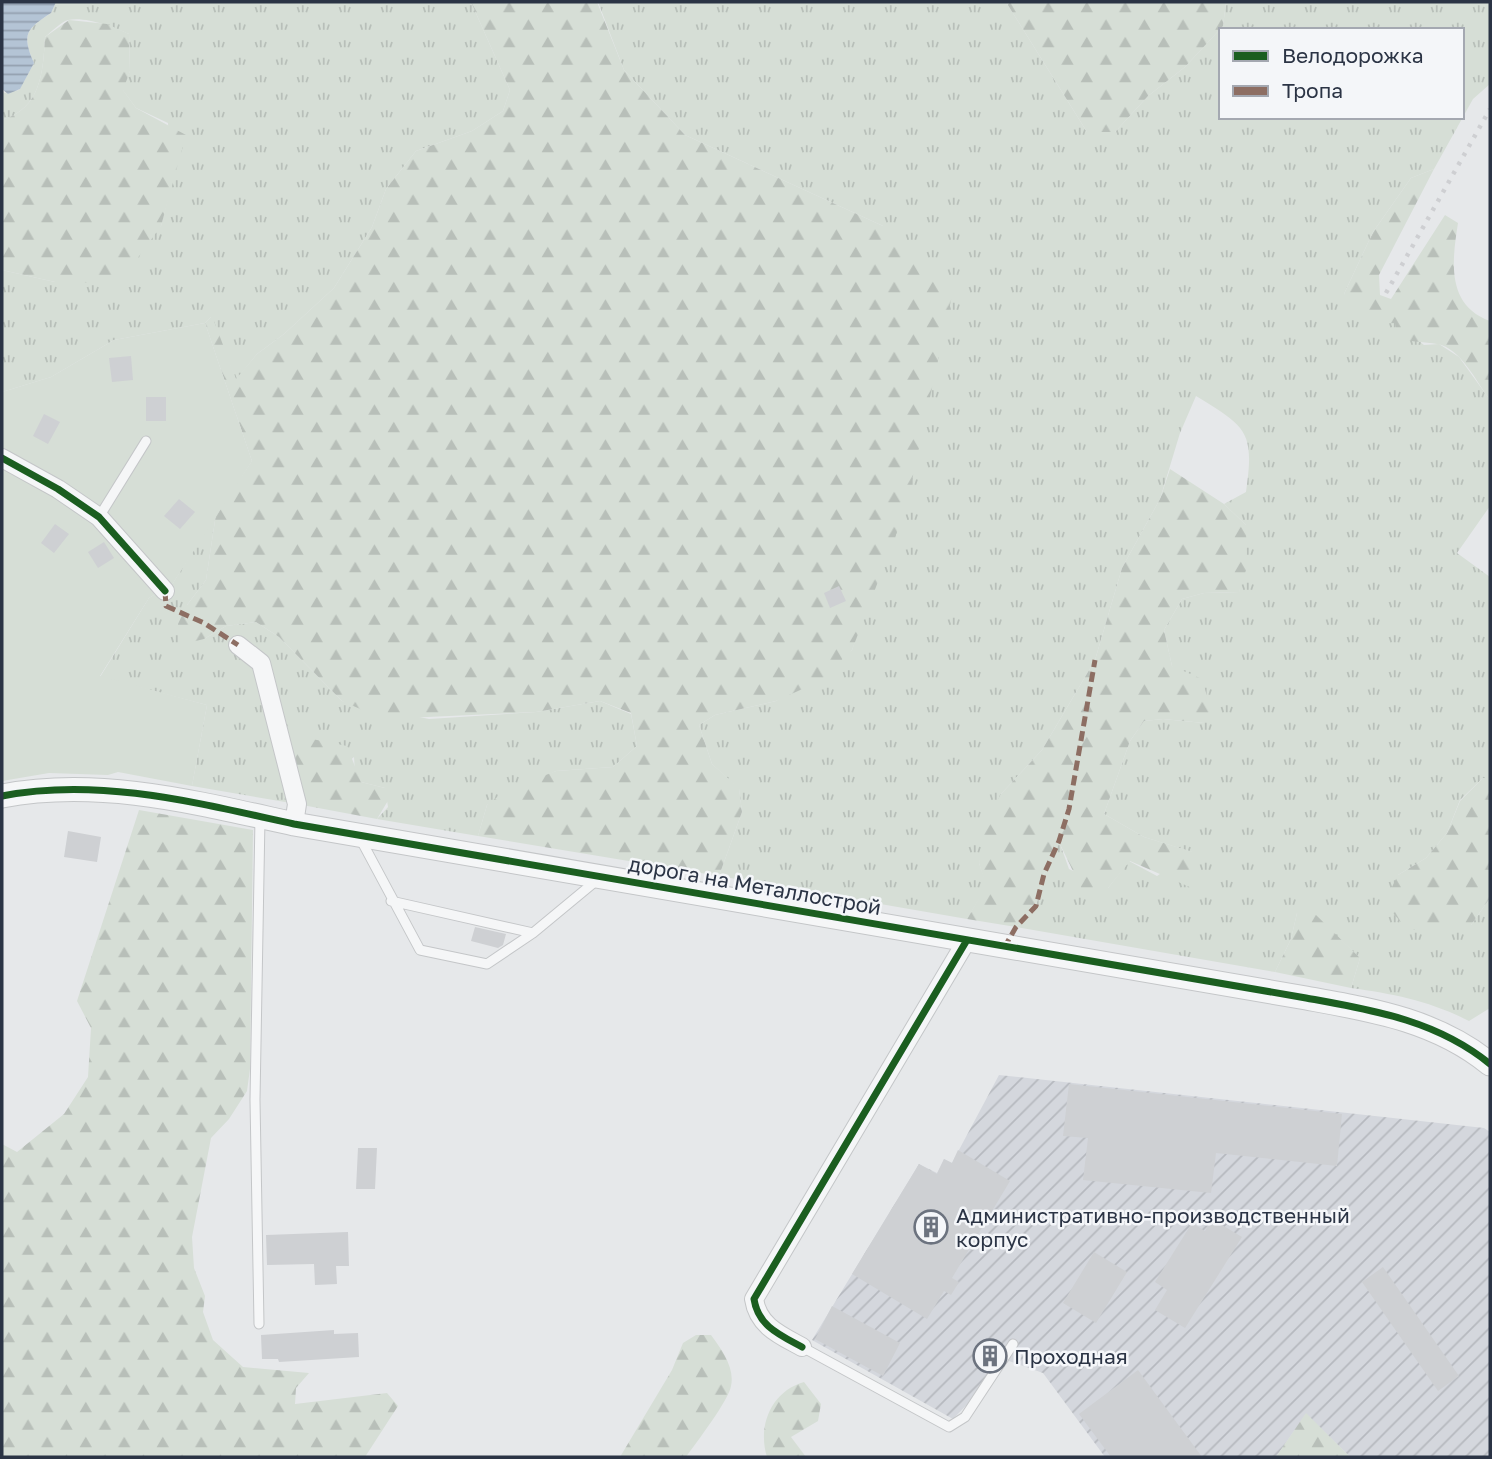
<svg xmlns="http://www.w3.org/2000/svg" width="1492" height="1459" font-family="'Golos Text',sans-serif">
<defs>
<pattern id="industrial-furrows" width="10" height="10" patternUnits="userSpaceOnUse" patternTransform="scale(1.75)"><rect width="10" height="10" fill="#d4d7dd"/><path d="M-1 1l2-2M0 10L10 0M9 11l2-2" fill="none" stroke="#b6b9bf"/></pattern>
<pattern id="grass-tufts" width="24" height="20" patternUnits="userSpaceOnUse" patternTransform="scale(1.75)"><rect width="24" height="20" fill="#d6ded6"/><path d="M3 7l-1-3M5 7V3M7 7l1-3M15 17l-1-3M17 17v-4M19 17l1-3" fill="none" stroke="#b8bfb9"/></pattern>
<pattern id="forest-firs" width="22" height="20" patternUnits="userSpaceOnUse" patternTransform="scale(1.75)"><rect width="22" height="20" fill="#d6ded6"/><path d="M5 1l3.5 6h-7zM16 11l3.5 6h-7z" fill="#b8bfb9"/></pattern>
<pattern id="water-rules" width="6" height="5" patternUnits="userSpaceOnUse" patternTransform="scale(1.75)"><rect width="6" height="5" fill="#b4c4d5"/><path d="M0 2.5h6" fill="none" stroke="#93a0af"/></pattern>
</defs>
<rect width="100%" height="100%" fill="#e6e8ea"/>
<path fill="url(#industrial-furrows)" d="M999 1075 1484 1128 1490 1132V1457H1350L1306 1414 1276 1457H1105L1043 1373 1009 1361 953 1419 812 1340 919 1164 937 1173 944 1159 952 1163Z"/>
<path fill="url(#grass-tufts)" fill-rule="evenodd" d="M56 2H471L510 90 503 111 472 131 416 151 386 189 372 227 334 288 284 334 257 354 236 380 211 317 205 323 114 340 51 377 2 392V270L55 282 161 226 170 190 168 123 136 108 122 89 130 71 129 34C114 27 85 16 68 20 61 22 51 32 45 37 43 73 41 108 2 120V89L4 93 19 90 34 63C21 33 27 29 51 13Z
M598 2H1006L1087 132H1115L1148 96 1185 67 1223 26 1226 2H1490V84L1473 99 1434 169 1411 178 1373 232 1344 294 1396 323 1424 345 1439 344 1459 357 1490 400V506L1457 553 1490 577V778H1483L1460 800 1447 833 1426 858 1398 875 1471 925 1490 898V1008L1469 1021C1430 1001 1394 994 1351 988L1360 958 1341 940 1297 913 1291 939 1275 972 1016 927 1036 906 1044 874 1059 841 1069 869 1108 888 1129 861 1157 876 1192 852 1144 837 1104 814 1130 741 1144 721 1163 719 1204 723 1172 666 1164 630 1182 599 1204 593 1239 592 1246 525 1224 504 1246 492C1255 430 1246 427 1196 396L1180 433 1160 499 1122 568 1095 660 1042 750 1001 794 979 863 987 886 967 919 719 876 742 812 739 789 712 764 699 725 715 715 776 701 852 650 858 632 883 226 685 135 624 70ZM1221 30H1462V117H1221Z
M216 514 206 580 187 605 204 639 226 626 256 622 279 637 342 701 429 719 536 712 600 701 631 714 637 746 613 767 556 771 487 805 478 836 377 819 388 807 385 788 361 782 355 773 354 757 297 804 192 786 207 705 100 677 149 598 173 583Z"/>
<path fill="url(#forest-firs)" d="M471 2H597L624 70 685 135 883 226 953 291 906 508 852 650 820 681 776 701 715 715 699 725 712 764 739 788 742 812 719 876 478 836 487 805 505 791 556 771 613 767 637 746 631 713 600 701 536 712 383 719 342 701 279 637 256 622 226 626 204 639 179 645 178 624 187 605 206 580 216 514 252 461 205 323 212 316 236 379 257 354 284 334 334 288 372 227 386 189 416 151 472 131 503 111 510 90Z
M1006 2H1226L1223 26 1185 67 1148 96 1115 132H1087Z
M69 20 107 24 129 34 130 71 123 90 136 108 186 135 161 226 126 274 111 283 55 282 2 270V120C41 108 43 73 45 37Z
M1434 169 1379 275 1380 295 1391 299 1445 215 1458 223C1452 261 1446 305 1490 321V400C1477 383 1461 348 1437 344 1424 342 1412 342 1398 338L1395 323 1365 325 1344 294 1373 232 1411 178Z
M1170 469 1224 504 1246 525 1247 567 1239 592 1204 593 1182 599 1164 630 1172 666 1202 679 1211 710 1204 723 1163 719 1144 721 1130 741 1104 814 1144 837 1193 852 1201 876 1192 888 1130 861 1108 888 1084 894 1059 842 1044 874 1036 906 1016 927 967 919 986 886 979 863 984 825 1001 794 1042 750 1095 660 1122 568 1160 499Z
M277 732 347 746 361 782 385 788 392 794 377 819 297 804Z
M1483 778H1490V898L1471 925 1440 930H1408L1384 903 1398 875 1426 858 1447 833 1460 801Z
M139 810 253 830 250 1069 247 1091 229 1119 211 1138 192 1237 194 1268 205 1296 203 1312 213 1340 243 1367 309 1373 296 1388 295 1404 387 1393 398 1406 365 1457H2V1144L17 1152 64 1114 88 1077 91 1028 77 1001Z
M1297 913 1316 915 1360 958 1351 988 1275 972 1291 939Z
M696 1335H711C722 1350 735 1368 731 1386 729 1400 696 1443 686 1457H620L672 1370 683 1343Z
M804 1382 821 1404 818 1421 791 1437 806 1457H767C757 1425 772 1391 804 1382Z
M1306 1413 1350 1457H1276Z"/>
<path fill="#d6ded6" d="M205 323 252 461 173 583 149 598 100 676 207 705 192 786 118 772 108 775 49 773 2 781V392L51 377 114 340Z"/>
<path fill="url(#water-rules)" d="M2 2H56L51 13C27 29 21 33 34 63L20 89 8 94 2 89Z"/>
<path fill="#ced0d3" d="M131 356 133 380 112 382 109 358Z
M146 397H166V421H146Z
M44 414 60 422 48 444 33 436Z
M179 499 195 512 180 529 164 516Z
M55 524 69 534 54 553 41 543Z
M104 542 114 558 98 568 88 552Z
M839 586 846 601 830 608 824 593Z
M68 831 101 837 97 862 64 857Z
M475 927 506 934 503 945 498 948 471 941Z
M1069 1084 1342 1114 1337 1166 1216 1153 1211 1193 1083 1180 1088 1138 1063 1136Z
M358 1148H377L375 1189H356Z
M958 1150 1010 1181 952 1278 959 1282 951 1295 944 1291 927 1319 852 1274 919 1164 937 1174 944 1159 952 1163Z
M1212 1219 1242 1237 1185 1328 1155 1310 1167 1290 1155 1282 1192 1223 1205 1231Z
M348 1232 349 1266H336L337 1284 315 1285 314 1264 267 1265 266 1235Z
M1094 1252 1127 1272 1096 1323 1063 1303Z
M1383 1267 1459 1376 1438 1391 1362 1282Z
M832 1306 900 1343 883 1376 815 1339Z
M334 1330V1334L358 1333 359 1357 279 1362 278 1359H262L261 1335Z
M1138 1370 1202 1457H1111L1079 1414Z"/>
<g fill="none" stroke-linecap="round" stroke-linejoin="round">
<defs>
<path id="service" d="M99 517 146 441
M361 840 420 950 487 964 533 933 597 880
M391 901 533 933
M259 1324 255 1100 260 818
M802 1347 949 1427 965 1417 1013 1344"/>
<path id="minor" d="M2 458 58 489 99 517 165 591
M238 645 261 663 297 804 294 824
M802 1347C780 1335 758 1326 754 1299L967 940"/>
<path id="tertiary" d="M2 796C99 777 198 803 294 824L1306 998C1372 1010 1436 1020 1490 1064"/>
</defs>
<use href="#service" stroke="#c4c6c8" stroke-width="11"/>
<use href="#minor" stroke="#c4c6c8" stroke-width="20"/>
<use href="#tertiary" stroke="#c4c6c8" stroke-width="25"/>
<use href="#service" stroke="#f5f6f7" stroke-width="9"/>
<use href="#minor" stroke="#f5f6f7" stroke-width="18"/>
<use href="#tertiary" stroke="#f5f6f7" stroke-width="23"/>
<path stroke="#cecfd2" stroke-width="4.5" stroke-dasharray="3.5 7" stroke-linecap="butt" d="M1386 293 1490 109"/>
<path stroke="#8d6e63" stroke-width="5" stroke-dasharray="10 5" stroke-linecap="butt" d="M165 591 166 606 204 623 238 645
M1004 948 1016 927 1036 906 1044 874 1059 841 1069 809 1095 660"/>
<defs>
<path id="cycleway" d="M2 458 58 489 99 517 165 591
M2 796C99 777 198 803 294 824L1306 998C1372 1010 1436 1020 1490 1064
M802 1347C780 1335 758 1326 754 1299L967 940"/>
</defs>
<use href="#cycleway" stroke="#f4f6f9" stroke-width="11"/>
<use href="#cycleway" stroke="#1b5e20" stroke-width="7"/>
</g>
<defs>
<symbol id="building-ring" viewBox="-11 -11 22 22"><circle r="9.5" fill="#f4f6f9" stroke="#6c737f" stroke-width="1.5"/><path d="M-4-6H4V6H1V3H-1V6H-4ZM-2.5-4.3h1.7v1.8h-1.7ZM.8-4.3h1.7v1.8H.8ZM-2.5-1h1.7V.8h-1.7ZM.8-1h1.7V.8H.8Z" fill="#6c737f"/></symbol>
</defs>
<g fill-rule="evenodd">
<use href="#building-ring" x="912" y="1208" width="38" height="38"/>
<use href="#building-ring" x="971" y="1337" width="38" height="38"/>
</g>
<g text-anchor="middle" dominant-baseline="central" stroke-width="5" stroke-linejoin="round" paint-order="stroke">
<g font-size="21" fill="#2b3445" stroke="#f4f6f9">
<text transform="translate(755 885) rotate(10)">дорога на Металлострой</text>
</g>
<g font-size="21" fill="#2b3445" stroke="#f4f6f9" text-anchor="start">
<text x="956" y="1215">Административно-производственный<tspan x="956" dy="24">корпус</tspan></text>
<text x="1014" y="1356">Проходная</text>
</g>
</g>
<rect width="1492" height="1459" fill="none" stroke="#2b3445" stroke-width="7"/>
<rect x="1219" y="28" width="245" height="91" fill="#f4f6f9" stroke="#a4a8b1" stroke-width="2"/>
<rect x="1233" y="51" width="35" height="10" fill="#1b5e20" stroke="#a4a8b1" stroke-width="2"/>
<text x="1282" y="63" font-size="21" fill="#2b3445">Велодорожка</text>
<rect x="1233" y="86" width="35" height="10" fill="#8d6e63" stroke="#a4a8b1" stroke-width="2"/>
<text x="1282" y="98" font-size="21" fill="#2b3445">Тропа</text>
</svg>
